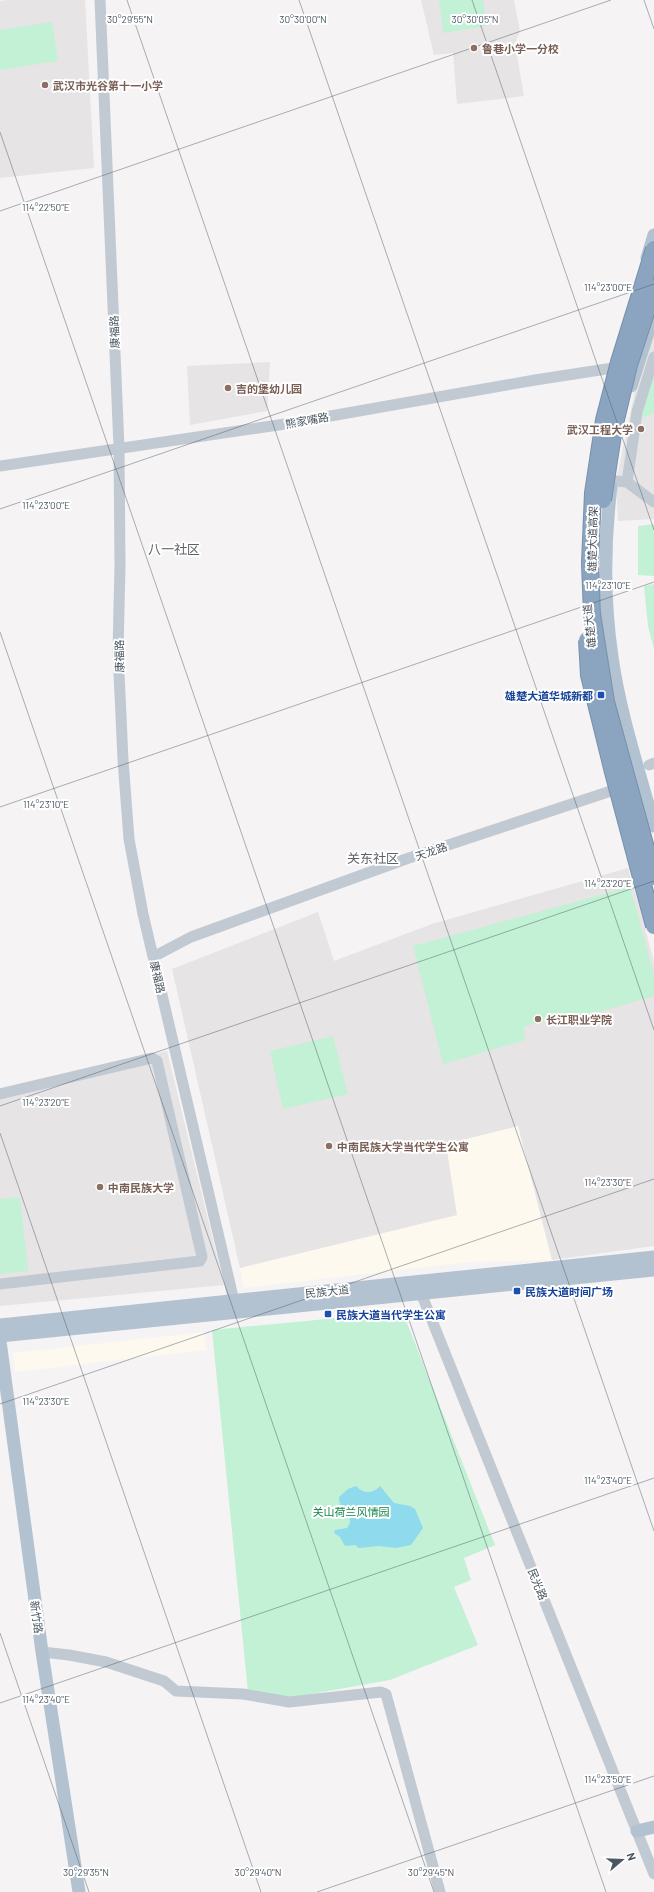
<svg xmlns="http://www.w3.org/2000/svg" width="654" height="1892" font-family="Barlow,'Noto Sans SC',sans-serif">
<rect width="100%" height="100%" fill="#f5f3f3"/>
<path fill="#fdf9ef" d="M518 1126 552 1260 468 1262 244 1288 240 1268 457 1215 439 1145Z
M204 1332 206 1350 15 1372 13 1353Z"/>
<path fill="#e6e4e5" d="M8 0H85L94 168 0 178V1Z
M421 0H514L520 31 515 44 524 96 457 104 453 53 434 55Z
M654 329V519L618 521 616 481 638 376Z
M270 362 267 411 190 425 187 366Z
M628 868 654 961V1246L552 1260 518 1126 446 1144 457 1215 240 1268 172 969 318 912 334 961 432 924Z
M167 1051 224 1285 0 1306V1089Z"/>
<path fill="#c3f1d5" d="M439 0H483L487 26 443 33Z
M52 22 58 61 0 70V30Z
M654 379V413L639 419 650 380Z
M654 524V576L638 575V526Z
M654 584V649L648 626 644 586Z
M630 887 654 974V996L554 1025 550 1018 524 1027 525 1040 443 1064 413 946Z
M333 1036 348 1094 283 1109 270 1051Z
M20 1197 28 1271 0 1274V1199Z
M403 1313 495 1545 464 1558 471 1580 454 1587 478 1645 390 1680 289 1698 248 1692 212 1330 378 1314Z"/>
<path fill="#90daee" d="M356 1486C363 1494 373 1494 380 1486L394 1503 410 1506 415 1509 423 1528 411 1545 396 1548 379 1546 359 1548 355 1545 345 1546 340 1537 334 1533 335 1530 347 1528 350 1523C351 1512 338 1508 339 1497L348 1489Z"/>
<g fill="none" stroke-linecap="round" stroke-linejoin="round">
<path stroke="#c1cad2" stroke-width="11" d="M100 0 119 447 120 566 118 651 123 760 129 839 143 914 234 1301
M0 466 285 424 535 380 613 368
M616 481 627 482 654 502
M627 482 637 412 654 357
M649 765 654 763
M153 957 191 937 406 859 623 787
M0 1094 152 1058 157 1061 202 1257 200 1261 0 1284
M421 1293 654 1874
M42 1652 69 1655 106 1662 164 1681 176 1691 243 1694 289 1702 381 1692 386 1694 440 1892"/>
<path stroke="#b3c2d1" stroke-width="13" d="M647 258 654 235
M631 386 654 314
M611 487C604 543 604 602 612 657 620 714 639 770 654 826
M0 1325 654 1257
M0 1336 654 1270
M0 1341 42 1652 79 1892
M637 1831 654 1827"/>
<defs>
<path id="highway-bridge" d="M654 249 619 362 604 420 593 493 590 563 592 614 606 702 654 877
M603 500 614 428 629 365 654 288
M587 640 589 675 613 772 654 926"/>
</defs>
<use href="#highway-bridge" stroke="#7690ad" stroke-width="18" stroke-linecap="butt"/>
<use href="#highway-bridge" stroke="#8ba5c1" stroke-width="16"/>
</g>
<path fill="none" stroke="#4a5661" stroke-width="1" stroke-opacity="0.45" d="M127 0 654 1531M299 0 654 1030M472 0 654 530M644 0 654 29M0 132 606 1892M0 211 611 0M0 509 654 284M0 632 434 1892M0 807 654 582M0 1106 654 881M0 1133 261 1892M0 1404 654 1179M0 1633 89 1892M0 1703 654 1478M317 1892 654 1776"/>
<g fill="#8d6e63" stroke="#fff" stroke-width="1.5">
<circle cx="474" cy="48" r="4"/>
<circle cx="45" cy="85" r="4"/>
<circle cx="228" cy="388" r="4"/>
<circle cx="641" cy="429" r="4"/>
<circle cx="538" cy="1019" r="4"/>
<circle cx="329" cy="1146" r="4"/>
<circle cx="100" cy="1187" r="4"/>
</g>
<g fill="#1a4fb4" stroke="#fff" stroke-width="1.5">
<rect x="597" y="691" width="8" height="8" rx="2"/>
<rect x="513" y="1287" width="8" height="8" rx="2"/>
<rect x="324" y="1310" width="8" height="8" rx="2"/>
</g>
<g text-anchor="middle" dominant-baseline="central" stroke-width="4" stroke-linejoin="round" paint-order="stroke">
<g font-size="11" font-weight="bold" fill="#785e54" stroke="#fff" text-anchor="start">
<text x="482" y="48">鲁巷小学一分校</text>
<text x="53" y="85">武汉市光谷第十一小学</text>
<text x="236" y="388">吉的堡幼儿园</text>
<text x="633" y="429" text-anchor="end">武汉工程大学</text>
<text x="546" y="1019">长江职业学院</text>
<text x="337" y="1146">中南民族大学当代学生公寓</text>
<text x="108" y="1187">中南民族大学</text>
</g>
<g font-size="11" fill="#4a5661" stroke="#fff">
<text transform="translate(114 332) rotate(-92)">康福路</text>
<text transform="translate(307 420) rotate(-10)">熊家嘴路</text>
<text transform="translate(592 539) rotate(-89)">雄楚大道高架</text>
<text transform="translate(589 626) rotate(-96)">雄楚大道</text>
<text transform="translate(119 656) rotate(-91)">康福路</text>
<text transform="translate(431 851) rotate(-19)">天龙路</text>
<text transform="translate(158 977) rotate(77)">康福路</text>
<text transform="translate(327 1291) rotate(-6)">民族大道</text>
<text transform="translate(538 1584) rotate(68)">民光路</text>
<text transform="translate(37 1617) rotate(82)">新竹路</text>
</g>
<g font-size="11" font-weight="bold" fill="#164399" stroke="#fff" text-anchor="start">
<text x="593" y="695" text-anchor="end">雄楚大道华城新都</text>
<text x="525" y="1291">民族大道时间广场</text>
<text x="336" y="1314">民族大道当代学生公寓</text>
</g>
<g font-size="11" fill="#17864f" stroke="#fff">
<text x="351" y="1511">关山荷兰风情园</text>
</g>
<g font-size="13" fill="#5f6368" stroke="#fff">
<text x="174" y="549">八一社区</text>
<text x="373" y="858">关东社区</text>
</g>
</g>
<g font-size="10" text-anchor="middle" fill="#4a5661" stroke="#fff" stroke-width="4" stroke-linejoin="round" paint-order="stroke">
<text x="130" y="23">30°29'55"N</text>
<text x="303" y="23">30°30'00"N</text>
<text x="475" y="23">30°30'05"N</text>
<text x="46" y="211">114°22'50"E</text>
<text x="608" y="291">114°23'00"E</text>
<text x="46" y="509">114°23'00"E</text>
<text x="608" y="589">114°23'10"E</text>
<text x="46" y="808">114°23'10"E</text>
<text x="608" y="887">114°23'20"E</text>
<text x="46" y="1106">114°23'20"E</text>
<text x="608" y="1186">114°23'30"E</text>
<text x="46" y="1405">114°23'30"E</text>
<text x="608" y="1484">114°23'40"E</text>
<text x="46" y="1703">114°23'40"E</text>
<text x="608" y="1783">114°23'50"E</text>
<text x="86" y="1876">30°29'35"N</text>
<text x="258" y="1876">30°29'40"N</text>
<text x="431" y="1876">30°29'45"N</text>
</g>
<g transform="translate(622 1860) rotate(71)" stroke="#ffffff" stroke-width="3" paint-order="stroke">
<path d="M0-3L7 15L0 10L-7 15Z" fill="#4a5661"/>
<text y="-6" font-size="11" font-weight="bold" text-anchor="middle" fill="#4a5661">N</text>
</g>
</svg>
